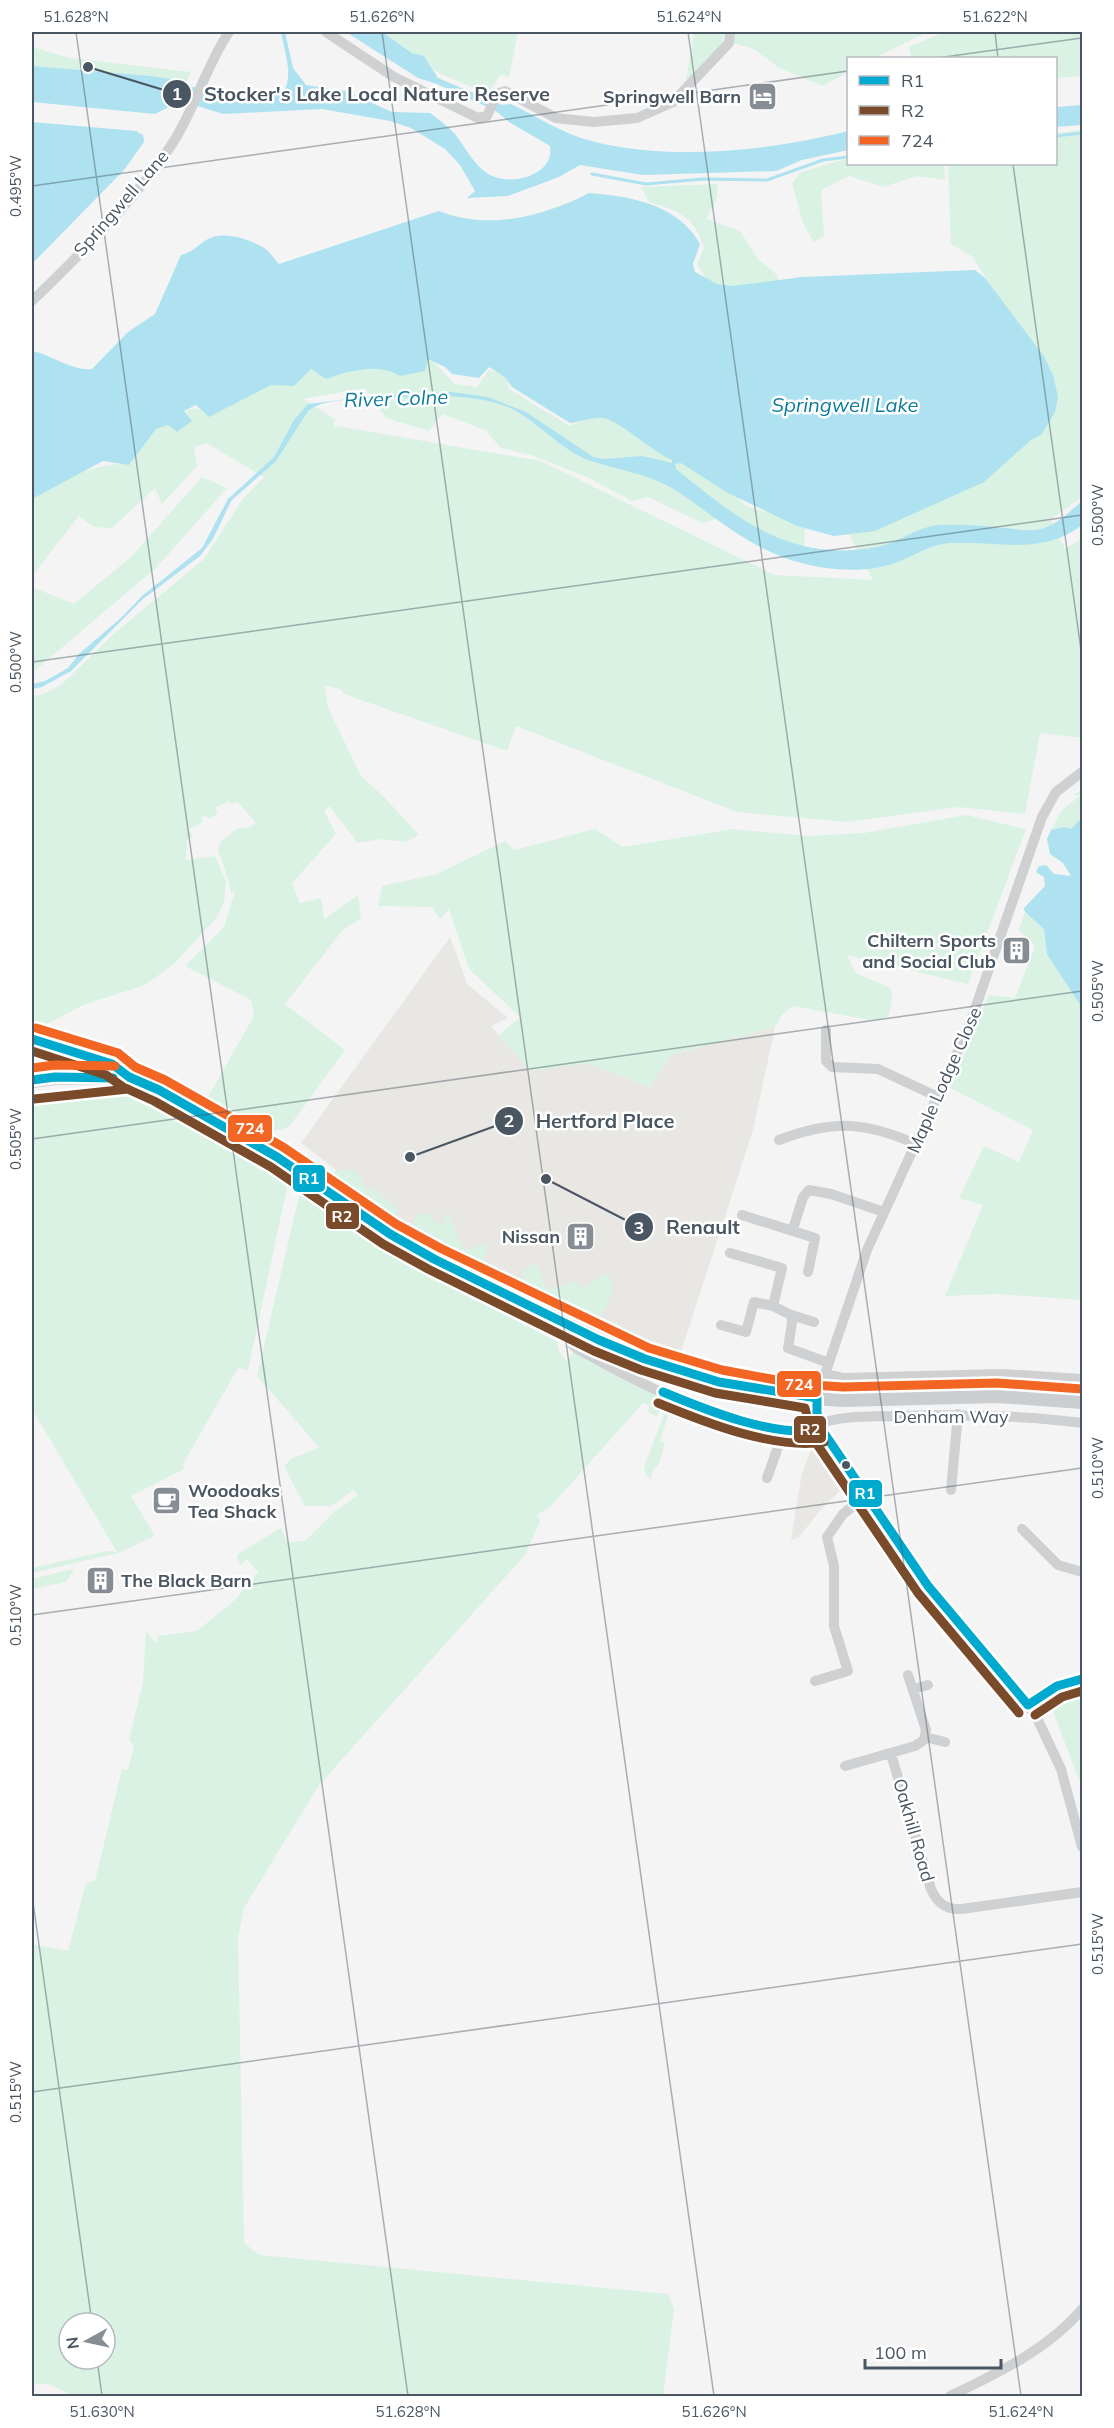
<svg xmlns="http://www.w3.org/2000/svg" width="1114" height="2428" font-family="Mulish,sans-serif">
<rect width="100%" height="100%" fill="#f4f4f4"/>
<path fill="#e8e7e3" d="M450 937 467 984 508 1018 491 1026 530 1071 587 1063 650 1087 670 1055 775 1027 753 1130 680 1355 409 1226 301 1143Z
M811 1450 825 1456 847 1484 824 1506 798 1538 791 1540 802 1473Z"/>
<path fill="#d9f2e3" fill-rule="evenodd" d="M382 32H518L509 78 501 74 488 94 441 74 433 69 424 56 412 53Z
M694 32H724L723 42 686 81Z
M727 32H928L874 58H848V72L823 86 779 68 754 49 726 41Z
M945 32H1082V76L1056 78V58H912L909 47Z
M32 47 70 58 191 72 182 93 32 77Z
M1082 130V497L1051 519 1065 549 1082 538V738L1040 733 1025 814 958 807 847 822 737 812 516 726 507 751 344 694 340 689 325 686 328 708 361 776 384 797 419 835 406 842 382 839 358 843 329 806 324 811 336 834 292 883 300 903 321 898 324 919 358 895 361 918 342 931 285 1004 345 1050 289 1127 257 1136 242 1119 208 1097 254 1016 251 1000 185 966 224 927 235 891 231 893 229 882 218 850 220 843 238 828H248L256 823 238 802 231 804 229 801 215 808 218 814 208 819 206 815 201 818 203 822 189 829 193 837 187 840 186 860 215 856 226 882 224 902 217 917 175 963 145 985 83 1005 45 1025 32 1018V696L44 694 62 684 116 632 204 559 242 500 264 477 206 443 194 447 197 466 162 504 155 488 112 528 94 527 79 516 32 576V496C68 477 88 466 129 463L155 427 190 420 186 411 196 408 210 414 228 402 310 366 348 368 426 354 455 384 477 387 489 370 507 375 509 389 570 426 597 412 704 464 746 506 805 524 804 547 760 535 728 516 702 523 648 497 632 501 587 477 531 455 501 448 485 430 442 414 429 431 386 418 365 388 303 399 335 419 333 428 336 426 541 461 774 575 873 580 844 525 1053 390 973 257 951 244 948 164H1056V133Z
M842 160H848V164H944L945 180 917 176 883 187 849 176 821 190 824 236 814 243 803 223 792 183 801 172Z
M718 184 716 201 706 219 740 231 758 259 777 275 781 289 713 291 697 264 704 248C694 215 678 211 649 202L641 187Z
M202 477 227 488 157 567 32 673V587L74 604 132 556Z
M1082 790V817L1071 829 1064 827 1051 830 1062 810 1081 795H1073Z
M966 815 1026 829 968 984 847 955 856 973 890 988C894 996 891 1006 888 1016L882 1020H870L793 1006 782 1015 775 1027 670 1055 650 1087 587 1063 530 1071 499 1035 520 1017 469 969 449 909 440 919 432 907 378 906 382 886 437 874 505 841 514 850 595 829 623 847 733 829 808 836 864 833Z
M1025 912 1044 929 1047 954 1082 1008V1300L998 1294 945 1296 983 1205 959 1198 984 1146 1019 1162 1033 1130 950 1088 989 995 1015 998 1035 946 1019 930Z
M32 1048 110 1076 32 1075Z
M85 1087 128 1095 288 1183 248 1370 238 1368 183 1464 184 1469 131 1496 155 1536 118 1553 32 1573V1568L106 1551 117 1552 32 1409V1096Z
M337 1169 355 1171 362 1179 365 1188 375 1190 399 1210 397 1222 389 1225 375 1217 372 1210 363 1206 333 1183 332 1175Z
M300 1192 433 1278 558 1342V1349L566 1361 573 1353 579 1354 665 1400 657 1417 648 1412 649 1406 643 1403 551 1506 537 1515 540 1521 525 1555 319 1785 244 1908 238 1938 244 2243 260 2255 668 2294 674 2309 663 2396H74L49 2384H32V1944L68 1951 86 1883 95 1881 122 1769 128 1770 134 1746 129 1740 143 1683 146 1631 156 1644 158 1636 197 1631 235 1600 258 1572 247 1559 241 1565 237 1558 238 1554 281 1528 287 1542 305 1541 334 1512 358 1495 354 1490 331 1506H305L284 1466 291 1459 319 1447 257 1376ZM69 2323H105V2359H69Z
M417 1214H429L436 1223 445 1225V1217L448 1214 464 1250 487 1244 485 1258 472 1264 461 1260 450 1249 428 1245 412 1229Z
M532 1265H538L546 1290 576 1281 581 1288 608 1273 613 1289 607 1307 600 1316 588 1319 573 1316C570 1300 553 1301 540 1295L537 1289 524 1284 522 1271Z
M676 1377 747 1397V1401L755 1404 710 1394 675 1382Z
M1034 1381 1082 1384V1394L1036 1389Z
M670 1409 660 1441 665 1443 658 1467H654L650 1480 644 1471 645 1464 664 1415Z
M74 1569 66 1582 32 1589V1579Z
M1082 1693V1787L1050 1704Z"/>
<path fill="#aee2f0" d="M281 32H285L293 68 306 85 345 91 392 112 430 113C439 120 448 126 455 134 465 147 474 165 488 174 509 187 555 176 550 146L509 122 496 111 437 84 418 78 346 32H382L412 53 424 56 438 78 502 105 511 104C534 115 557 130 581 138 661 163 769 151 848 131V150L802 160 776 171 643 175 580 165 559 177 508 196 467 198 475 191 460 165 445 149 411 128 390 121 322 109 223 114 181 101 155 114 32 102V66L151 76 170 79 186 86 219 91 263 92 285 89C293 72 284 51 281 32Z
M1082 105V125L1056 127V107Z
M32 122 136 131 143 135 144 142 124 170 32 264Z
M589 193C631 196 679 205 700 244L693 264 695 272 717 284 732 286 802 277 975 270 985 278 1043 355 1053 375 1058 397 1055 412 1041 435 1031 440 984 482 875 531 834 536 797 526 728 493 681 463 675 464 676 469C739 520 791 563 877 547 900 543 917 526 941 525 961 524 985 526 1005 528 1017 529 1029 532 1041 529 1057 525 1070 511 1082 501V525C1042 556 998 541 951 543 932 544 917 554 900 561 869 574 829 571 798 562 750 549 717 518 677 491 650 474 618 470 588 460 563 450 543 428 521 414 484 389 416 397 374 399 355 400 323 398 308 411L276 461 231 501 213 539 200 556 143 599 71 671 42 687 32 689V684L45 681 68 668 79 654 122 617 142 596 202 548 228 499 274 457 294 420 308 404 381 395 451 392 488 397 526 412 593 457 604 459 642 456 672 463V460C652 452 621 421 603 418 593 417 579 422 570 423L512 387 505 377 489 367 479 378 452 374 445 367 428 359 425 371 400 376C379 362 348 371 326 379L311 369 294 386 271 385 209 417 196 405 184 411 192 421 177 432 168 425 156 429 129 465 103 461 32 499V351C53 355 71 371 92 369L128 332 155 314 181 255C194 252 197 245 208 239 224 230 253 240 267 250 271 254 275 260 279 264L439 211C488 231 545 216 589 193Z
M1082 817V1008L1047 954 1044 929 1025 912 1024 908 1045 886 1044 877 1036 872 1039 866 1046 865 1054 874 1071 876 1063 863 1050 854 1047 839 1051 830 1064 827 1071 829Z"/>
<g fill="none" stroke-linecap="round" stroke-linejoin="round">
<path stroke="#aee2f0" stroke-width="3" d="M1056 136 1082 133
M592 174 646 184 703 179 767 180 823 160 848 157"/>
<path stroke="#ced0d2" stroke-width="10" d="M326 32 394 77 478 118 487 116 497 94 505 91 556 118 594 122 637 118 673 102 729 43 730 32
M32 301C78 257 140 195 174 141 196 106 206 66 229 32
M1082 772 1056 792 1042 817 968 1029 867 1250 817 1398V1413L822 1430 928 1586 1036 1716 1061 1769 1082 1847
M826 1030V1061L832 1067 878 1069 938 1097
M779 1140C832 1120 864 1121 916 1144
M742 1215 815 1238 808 1272
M793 1229 803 1197 809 1190 831 1194 884 1212
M730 1253 782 1268 773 1306 791 1315 792 1323 788 1348 829 1363
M791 1315 814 1322
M568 1324 570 1342 576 1348C605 1364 635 1381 666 1394 694 1405 799 1441 822 1430
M721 1325 746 1332 754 1302 773 1306
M825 1374 843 1378 1002 1374 1082 1379
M819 1424C843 1415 872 1417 897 1416 960 1414 1021 1415 1082 1423
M767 1478 784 1430
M951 1490 958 1414
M1022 1529 1058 1565 1082 1572
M815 1681 848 1671 834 1626V1566L827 1537 843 1514 868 1494
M913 1689 928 1685
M1028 1705 1057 1686 1082 1679
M925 1737 945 1742
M891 1754 931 1889C937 1903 946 1910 962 1909L1082 1892
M845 1766 915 1746 924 1740 926 1730 908 1675
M950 2396C996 2374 1049 2349 1082 2309"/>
<path stroke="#caced1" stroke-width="16" d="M32 1039 112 1064 129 1077 159 1090 277 1157 390 1234 434 1259 645 1359 719 1382 797 1396 843 1399 997 1395 1082 1401
M32 1080 55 1077H129"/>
<defs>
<path id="bus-1" d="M32 1039 112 1064 129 1077 159 1090 277 1157 390 1234 434 1259 599 1340 645 1359 719 1382 817 1398V1413L822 1430 928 1586 1028 1705
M32 1080 55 1077 113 1078
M663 1392C706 1410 775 1438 822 1430
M1028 1705 1057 1686 1082 1679"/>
<path id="bus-2" d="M32 1051 106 1075 123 1087 154 1101 271 1167 383 1244 428 1269 594 1351 641 1370 715 1393 805 1408 812 1437 918 1593 1019 1713
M34 1099 128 1089
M658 1403C704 1422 774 1450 824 1442
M1035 1715 1062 1697 1082 1691"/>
<path id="bus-3" d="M36 1028 118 1053 135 1067 165 1080 283 1147 396 1224 440 1248 649 1348 722 1370 798 1384 843 1387 997 1383 1082 1389
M32 1068 55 1065 115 1066"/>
</defs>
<use href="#bus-1" stroke="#fff" stroke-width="14"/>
<use href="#bus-2" stroke="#fff" stroke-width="14"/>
<use href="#bus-3" stroke="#fff" stroke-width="14"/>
<use href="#bus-1" stroke="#00a9ce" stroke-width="9"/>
<use href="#bus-2" stroke="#7a4b2a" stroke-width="9"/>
<use href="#bus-3" stroke="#f26522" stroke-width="9"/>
</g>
<path fill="none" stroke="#4a5661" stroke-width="1.5" stroke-opacity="0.45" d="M76 32 408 2396M382 32 714 2396M688 32 1021 2396M995 32 998 58M937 58 1082 38M1013 164 1082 657M32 186 848 71M32 662 1082 515M32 1139 1082 991M32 1615 1082 1468M32 1895 92 2323M32 2092 1082 1944M97 2359 102 2396"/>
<defs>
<symbol id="hotel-square" viewBox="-11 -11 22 22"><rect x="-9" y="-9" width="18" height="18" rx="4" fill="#868d94" stroke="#fff"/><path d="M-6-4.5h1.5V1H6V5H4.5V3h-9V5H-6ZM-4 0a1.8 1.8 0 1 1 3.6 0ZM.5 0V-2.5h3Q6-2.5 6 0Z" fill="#fff"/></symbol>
<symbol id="building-square" viewBox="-11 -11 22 22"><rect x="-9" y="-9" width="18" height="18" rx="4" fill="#868d94" stroke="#fff"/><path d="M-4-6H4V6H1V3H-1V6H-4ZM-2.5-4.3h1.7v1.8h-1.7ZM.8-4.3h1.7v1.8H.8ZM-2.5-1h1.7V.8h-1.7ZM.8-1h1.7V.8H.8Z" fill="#fff"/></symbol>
<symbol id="cafe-square" viewBox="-11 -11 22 22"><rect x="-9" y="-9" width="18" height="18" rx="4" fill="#868d94" stroke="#fff"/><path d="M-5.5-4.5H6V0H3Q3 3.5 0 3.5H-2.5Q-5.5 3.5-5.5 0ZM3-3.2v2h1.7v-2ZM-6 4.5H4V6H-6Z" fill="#fff"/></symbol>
</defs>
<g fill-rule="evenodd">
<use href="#hotel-square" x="746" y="80" width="33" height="33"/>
<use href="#building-square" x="1000" y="934" width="33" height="33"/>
<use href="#building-square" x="564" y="1220" width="33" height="33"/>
<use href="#cafe-square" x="150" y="1484" width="33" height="33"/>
<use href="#building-square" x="84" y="1564" width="33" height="33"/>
</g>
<circle fill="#4a5661" stroke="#fff" stroke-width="2" cx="846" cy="1465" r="5"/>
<g text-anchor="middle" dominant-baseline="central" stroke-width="5" stroke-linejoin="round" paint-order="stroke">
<g font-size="18" font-weight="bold" fill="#4a5661" stroke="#fff" text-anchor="end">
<text x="741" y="96">Springwell Barn</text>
<text x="996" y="940">Chiltern Sports<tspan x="996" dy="21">and Social Club</tspan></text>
<text x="560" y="1236">Nissan</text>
<text x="188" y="1490" text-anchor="start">Woodoaks<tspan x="188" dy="21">Tea Shack</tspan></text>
<text x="121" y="1580" text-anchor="start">The Black Barn</text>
</g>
<g font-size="18" fill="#4a5661" stroke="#fff">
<text transform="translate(121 203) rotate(-49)">Springwell Lane</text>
<text transform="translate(944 1080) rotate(-66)">Maple Lodge Close</text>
<text x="951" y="1416">Denham Way</text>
<text transform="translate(914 1830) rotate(74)">Oakhill Road</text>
</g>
<g font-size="20" font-style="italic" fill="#0c7c9b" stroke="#fff">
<text transform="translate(396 398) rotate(-2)">River Colne</text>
<text x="845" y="404">Springwell Lake</text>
</g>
</g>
<path fill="none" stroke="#4a5661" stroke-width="2" d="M88 67L177 94M410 1157L509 1121M546 1179L639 1227"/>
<g fill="#4a5661" stroke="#fff" stroke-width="2">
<circle cx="88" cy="67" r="6"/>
<circle cx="410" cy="1157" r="6"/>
<circle cx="546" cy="1179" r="6"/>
<circle cx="177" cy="94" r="15"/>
<circle cx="509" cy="1121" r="15"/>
<circle cx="639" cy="1227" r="15"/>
</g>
<g font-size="18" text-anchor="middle" font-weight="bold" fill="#fff">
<text x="177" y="100">1</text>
<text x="509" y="1127">2</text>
<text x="639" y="1234">3</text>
</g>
<g font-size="20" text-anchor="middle" font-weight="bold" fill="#4a5661" stroke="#fff" stroke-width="5" stroke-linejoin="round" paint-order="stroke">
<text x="377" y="101">Stocker's Lake Local Nature Reserve</text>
<text x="605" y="1128">Hertford Place</text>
<text x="703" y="1234">Renault</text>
</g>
<g stroke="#fff" stroke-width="2">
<rect x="227" y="1114" width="46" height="29" rx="6" fill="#f26522"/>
<rect x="292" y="1164" width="34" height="29" rx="6" fill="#00a9ce"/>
<rect x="325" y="1202" width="35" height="28" rx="6" fill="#7a4b2a"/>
<rect x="776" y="1370" width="46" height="28" rx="6" fill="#f26522"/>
<rect x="793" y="1415" width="34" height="29" rx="6" fill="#7a4b2a"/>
<rect x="848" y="1479" width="35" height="29" rx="6" fill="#00a9ce"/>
</g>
<g font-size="16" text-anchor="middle" font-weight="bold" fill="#fff">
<text x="250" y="1134">724</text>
<text x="309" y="1184">R1</text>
<text x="342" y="1222">R2</text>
<text x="799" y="1390">724</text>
<text x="810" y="1435">R2</text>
<text x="865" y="1499">R1</text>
</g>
<rect width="1114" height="2428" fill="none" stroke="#ffffff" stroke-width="66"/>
<rect x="847" y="57" width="210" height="108" fill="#ffffff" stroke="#b7bbc0" stroke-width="1.5"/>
<rect x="859" y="76" width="30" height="9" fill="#00a9ce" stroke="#b7bbc0" stroke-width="1.5"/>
<text x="901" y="87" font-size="18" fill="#4a5661">R1</text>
<rect x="859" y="106" width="30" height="9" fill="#7a4b2a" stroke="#b7bbc0" stroke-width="1.5"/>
<text x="901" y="117" font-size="18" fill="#4a5661">R2</text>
<rect x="859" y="136" width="30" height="9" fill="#f26522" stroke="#b7bbc0" stroke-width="1.5"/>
<text x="901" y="147" font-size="18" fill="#4a5661">724</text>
<g transform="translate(87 2341) rotate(262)"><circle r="28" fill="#ffffff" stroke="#b7bbc0" stroke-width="1.5"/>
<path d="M0-4.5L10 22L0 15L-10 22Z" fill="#868d94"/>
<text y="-9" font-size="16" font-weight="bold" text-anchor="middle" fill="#4a5661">N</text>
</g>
<path d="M865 2359v9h136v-9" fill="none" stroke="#4a5661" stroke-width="3"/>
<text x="874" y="2359" font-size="18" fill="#4a5661" stroke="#ffffff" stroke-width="4.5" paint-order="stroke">100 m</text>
<rect x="33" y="33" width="1048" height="2362" fill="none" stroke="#4a5661" stroke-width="2"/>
<g font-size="15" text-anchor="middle" fill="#4a5661">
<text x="76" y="22">51.628°N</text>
<text x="382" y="22">51.626°N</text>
<text x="689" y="22">51.624°N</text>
<text x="995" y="22">51.622°N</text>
<text transform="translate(16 186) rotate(-90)" y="5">0.495°W</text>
<text transform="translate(1098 515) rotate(-90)" y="5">0.500°W</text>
<text transform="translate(16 662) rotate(-90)" y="5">0.500°W</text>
<text transform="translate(1098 991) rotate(-90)" y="5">0.505°W</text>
<text transform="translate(16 1139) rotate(-90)" y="5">0.505°W</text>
<text transform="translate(1098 1468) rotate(-90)" y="5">0.510°W</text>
<text transform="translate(16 1615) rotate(-90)" y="5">0.510°W</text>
<text transform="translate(1098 1944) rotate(-90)" y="5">0.515°W</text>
<text transform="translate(16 2092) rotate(-90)" y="5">0.515°W</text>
<text x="102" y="2417">51.630°N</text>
<text x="408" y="2417">51.628°N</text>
<text x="714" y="2417">51.626°N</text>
<text x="1021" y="2417">51.624°N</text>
</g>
</svg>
